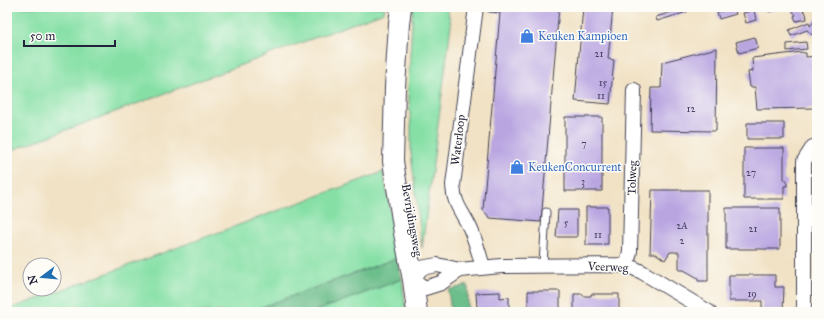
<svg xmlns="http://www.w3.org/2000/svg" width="824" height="319" font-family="'IM FELL Great Primer',serif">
<rect width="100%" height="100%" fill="#fdfcf7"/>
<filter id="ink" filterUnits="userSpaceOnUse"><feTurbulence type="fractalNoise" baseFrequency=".025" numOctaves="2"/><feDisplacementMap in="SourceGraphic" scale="8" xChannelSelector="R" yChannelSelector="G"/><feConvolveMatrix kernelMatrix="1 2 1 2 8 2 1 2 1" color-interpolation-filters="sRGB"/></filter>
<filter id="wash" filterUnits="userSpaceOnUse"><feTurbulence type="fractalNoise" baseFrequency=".012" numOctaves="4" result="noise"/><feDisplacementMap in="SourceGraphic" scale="16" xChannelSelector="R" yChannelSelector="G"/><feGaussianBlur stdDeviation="0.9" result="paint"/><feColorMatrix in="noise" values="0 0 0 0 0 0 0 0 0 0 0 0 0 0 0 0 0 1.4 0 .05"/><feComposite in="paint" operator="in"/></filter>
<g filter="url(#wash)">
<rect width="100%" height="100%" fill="#f1e2c5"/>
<path fill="#86e0a6" stroke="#548170" d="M7 7H385L384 12 7 152Z
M413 7H444L448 12 451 25 422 248 420 228 411 154V127L408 87Z
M383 172 396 240 397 258 248 312H7V310Z
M402 279 406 312H313Z"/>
<path fill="#6cbe8b" stroke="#477063" d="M397 258 402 279 313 312H248Z
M468 285V312H451L448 290Z"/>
<g id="blocks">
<path fill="#b9a6e1" d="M484 7H559L541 222 490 218 483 210 500 13 489 12Z
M583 7H613L608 59 614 60 610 104 575 101Z
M683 7H686L687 12 657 21 656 17 678 10 677 9Z
M769 7H780L769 12 767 8Z
M789 7H807L803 11 806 13 807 19 796 21 794 16 796 15Z
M734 8 736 14 719 19 717 12Z
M754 10 756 20 746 23 743 13Z
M817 18V33L816 31 812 35 807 30 791 36 789 30 809 22 810 26Z
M755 37 758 48 739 53 736 42Z
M806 42 807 49 787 51V44Z
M717 48 716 131 650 130 651 88H661L662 62Z
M802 52 803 53H806V57L817 56V120H816L815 108 757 109 755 87H750L748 72 753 71 752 58Z
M565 117H602V191H565Z
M747 123H784V139H747Z
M744 148H784V180H787V186H784V199H744Z
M652 190H708V281H698V278L684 270H679V252H670L665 260 655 253H650Z
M586 207H608V244H603V245H586Z
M726 208H780V249H726Z
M558 210H577V237H556Z
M729 275H775V287H784L783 310H762V301H729Z
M528 291H560V312H528Z
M500 292V298L509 297V312H474V309H477L476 293Z
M574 294H583V296H591V294H619V312H574Z"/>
</g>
</g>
<g filter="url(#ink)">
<use href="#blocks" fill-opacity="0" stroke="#413f50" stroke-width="1"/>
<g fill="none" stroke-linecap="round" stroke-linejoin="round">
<defs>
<path id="service" d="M543 265 546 212"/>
<path id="minor" d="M476 7 453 185C454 205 462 211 470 228 476 241 479 254 483 267
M627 265 630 251 634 90
M460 270 441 283 425 288 413 280 421 268 437 265 460 270 501 266 627 265 642 272 709 312
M803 312 804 306V161L813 147H817"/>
<path id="secondary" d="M401 7 399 24 395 87 393 161 404 233 413 280 417 312"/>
</defs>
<use href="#service" stroke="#413f50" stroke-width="9"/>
<use href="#minor" stroke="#413f50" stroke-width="16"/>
<use href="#secondary" stroke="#413f50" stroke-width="22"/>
<use href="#service" stroke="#fff" stroke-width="7"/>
<use href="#minor" stroke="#fff" stroke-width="14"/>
<use href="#secondary" stroke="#fff" stroke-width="20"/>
</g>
</g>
<defs>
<symbol id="shop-bare" viewBox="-9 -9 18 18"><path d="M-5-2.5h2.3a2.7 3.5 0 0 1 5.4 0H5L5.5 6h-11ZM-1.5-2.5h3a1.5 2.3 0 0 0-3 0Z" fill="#3f7fe0" stroke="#fdfcf7" stroke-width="2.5" paint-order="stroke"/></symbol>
</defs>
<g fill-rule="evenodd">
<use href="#shop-bare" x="517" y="26" width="20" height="20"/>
<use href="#shop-bare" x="507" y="157" width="20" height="20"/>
</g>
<g text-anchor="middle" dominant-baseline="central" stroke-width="3" stroke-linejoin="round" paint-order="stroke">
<g font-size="10" fill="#484364">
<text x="599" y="54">21</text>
<text x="603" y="83">15</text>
<text x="601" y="96">11</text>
<text x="691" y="109">12</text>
<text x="584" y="144">7</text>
<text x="751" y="173">27</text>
<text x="583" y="182">3</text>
<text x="566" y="223">5</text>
<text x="682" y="226">2A</text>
<text x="753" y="229">21</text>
<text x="598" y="235">11</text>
<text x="682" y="241">2</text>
<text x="752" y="294">19</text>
</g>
<g font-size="12" fill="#366cbe" stroke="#fdfcf7" text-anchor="start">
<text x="538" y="36">Keuken Kampioen</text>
<text x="528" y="167">KeukenConcurrent</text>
</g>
<g font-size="12" fill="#22223b" stroke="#fdfcf7">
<text transform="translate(458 140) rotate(-83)">Waterloop</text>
<text transform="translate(632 178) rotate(-88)">Tolweg</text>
<text transform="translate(412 220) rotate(80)">Bevrijdingsweg</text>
<text transform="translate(608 267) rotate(3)">Veerweg</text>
</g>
</g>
<rect width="824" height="319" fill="none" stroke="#fdfcf7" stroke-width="24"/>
<g transform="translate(42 277) rotate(254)"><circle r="19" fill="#fdfcf7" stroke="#a5a5ac"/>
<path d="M0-3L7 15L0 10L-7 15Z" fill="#1f6fb2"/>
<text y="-6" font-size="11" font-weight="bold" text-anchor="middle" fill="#22223b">N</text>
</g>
<path d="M24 40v6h91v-6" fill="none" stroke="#22223b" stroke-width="2"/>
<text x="30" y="40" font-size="12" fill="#22223b" stroke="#fdfcf7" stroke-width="3" paint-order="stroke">50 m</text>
</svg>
